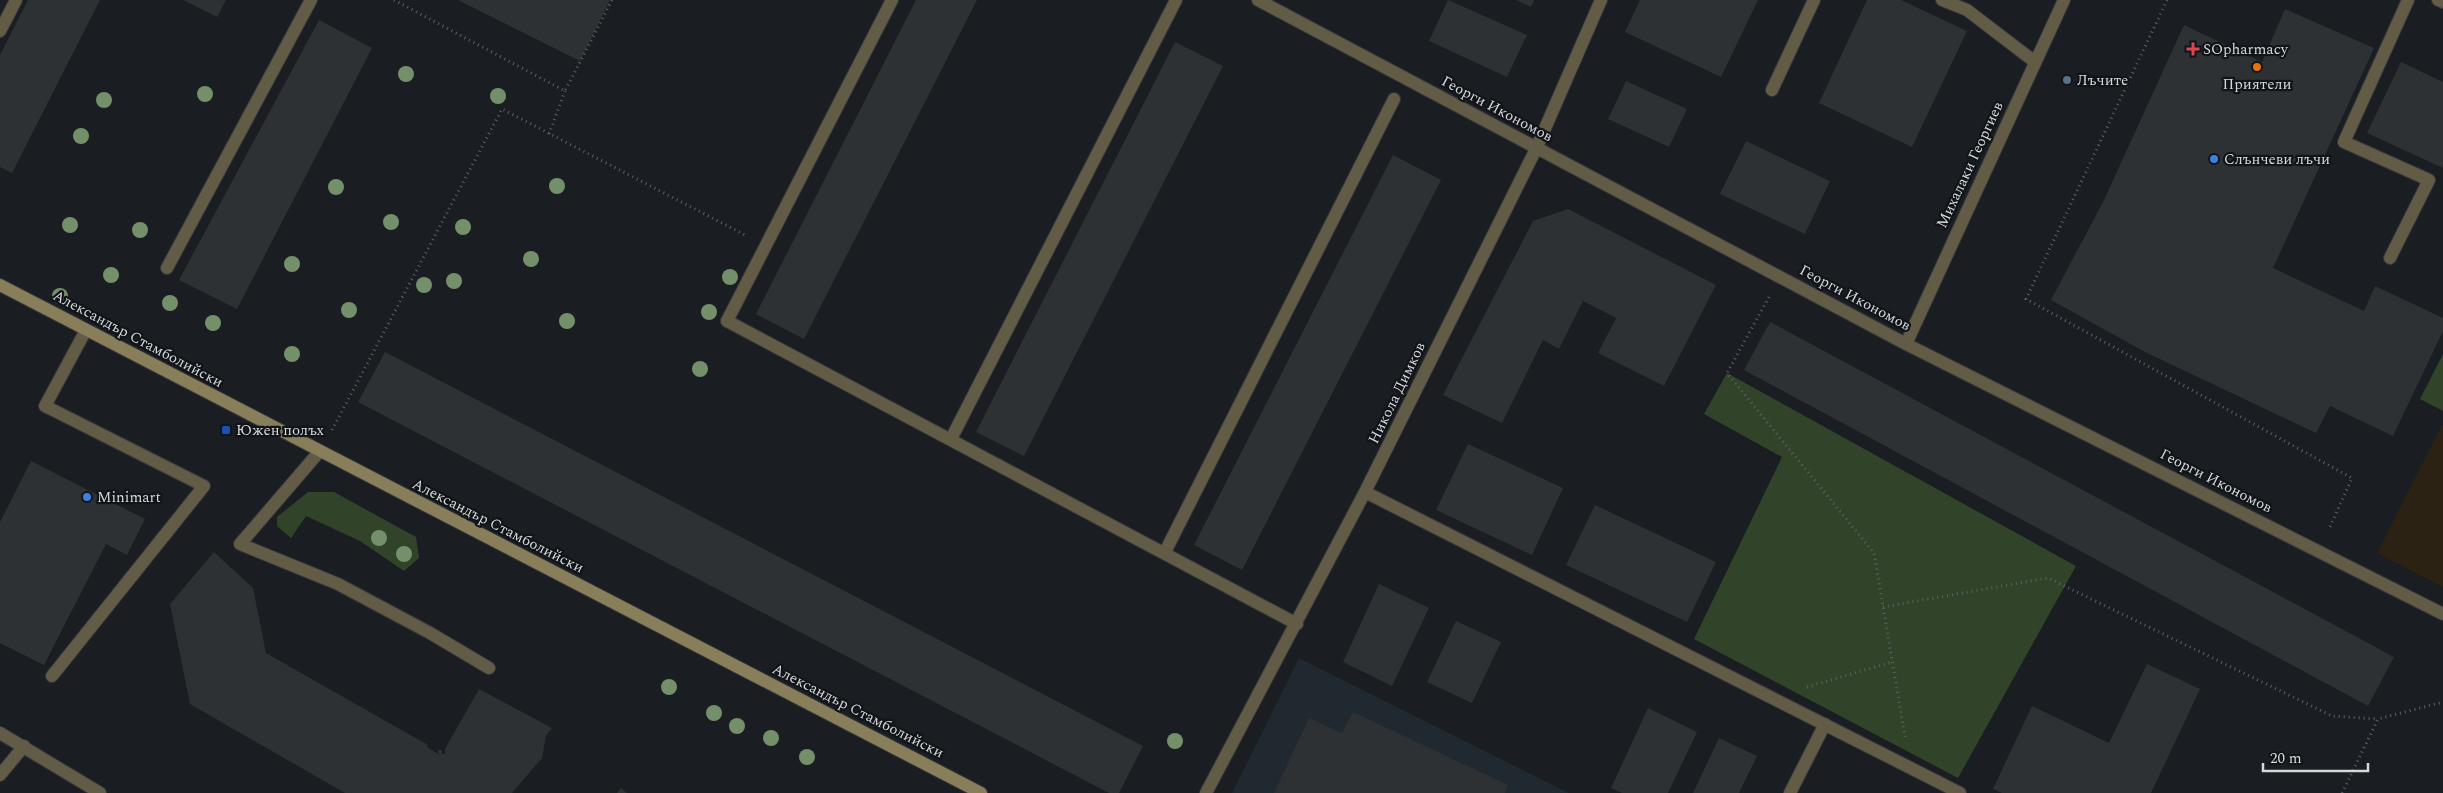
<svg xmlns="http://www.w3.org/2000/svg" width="2443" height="793" font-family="Spectral,serif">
<rect width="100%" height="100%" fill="#1a1d21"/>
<path fill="#2c2213" d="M2442 425H2443V587L2377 553Z"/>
<path fill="#202830" d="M1299 658 1569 793H1232Z"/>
<path fill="#314429" d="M2443 354V411L2420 399Z
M1727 373 2076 566 1958 778 1694 639 1782 457 1704 414Z
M308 492H334L416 537 419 558 404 571 360 541 306 516 291 538 277 526V517Z"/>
<path fill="#2d3134" d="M28 0H100L12 173 0 167V55Z
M183 0H226L217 17Z
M458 0H610L580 61Z
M916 0H977L804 339 756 314Z
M1448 0 1527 35 1507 77 1429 41Z
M1516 0H1534L1531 7Z
M1640 0H1758L1721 77 1625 32Z
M1867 0H1901L1967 31 1912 147 1819 103Z
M2285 9 2374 48 2273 268 2364 311 2375 286 2443 318V331L2393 436 2330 406 2316 433 2145 352 2051 300 2104 200 2184 25 2262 62Z
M319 20 372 48 237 309 179 280Z
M1175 42 1223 66 1024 456 976 432Z
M2401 62 2443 82V168L2367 133Z
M1626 81 1687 109 1669 147 1608 119Z
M1746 141 1830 181 1805 234 1720 194Z
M1393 155 1441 180 1242 570 1194 545Z
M1568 209 1716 285 1664 386 1598 353 1616 318 1583 301 1559 349 1543 340 1502 423 1443 395 1533 221Z
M1770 322 2394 657 2368 706 1744 370Z
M385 352 1143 746 1119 793H1109L358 402Z
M1468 444 1563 488 1532 555 1436 510Z
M31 461 145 519 127 555 106 544 44 665 0 643V522Z
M1595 505 1716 562 1687 622 1566 565Z
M214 552 253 588 266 653 428 745 427 747 438 754V750H442V754H445V749L479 689 552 728 546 736 542 758 512 793H345L190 704 170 604Z
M1379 584 1429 608 1392 686 1343 662Z
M1456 621 1501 642 1472 703 1427 682Z
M2147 664 2200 689 2151 793H2002L1993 789 2032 706 2109 743Z
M1648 708 1697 732 1668 793H1622L1611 788Z
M1353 712 1508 785 1505 793H1274L1309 718 1342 733Z
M1719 738 1757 756 1739 793H1693Z
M621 788 627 793H617Z"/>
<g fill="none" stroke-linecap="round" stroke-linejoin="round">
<defs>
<path id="lane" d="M1942 0 1967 10 2035 62
M0 31 16 0
M1772 90 1814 0
M2390 258 2429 180 2344 142 2408 0
M167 268 311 0
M727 321 892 0
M951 439 1176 0
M319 452 240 544 338 584 430 633 489 668
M1165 552 1394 99
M52 676 204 486 45 406 86 330
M0 733 100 793
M0 775 24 746
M1790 793 1825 724"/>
<path id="street" d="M1258 0 1906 344 2443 614
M2438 0 2443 2
M727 321 1297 624
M1906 344 2064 0
M1365 492 1960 793
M1206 793 1365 492 1536 149 1601 0"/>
<path id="secondary" d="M0 285 981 793"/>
</defs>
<use href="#lane" stroke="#34373b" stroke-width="14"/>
<use href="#street" stroke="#34373b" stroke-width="14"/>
<use href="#secondary" stroke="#34373b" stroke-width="14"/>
<path stroke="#5e6164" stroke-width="3" stroke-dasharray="1 4" stroke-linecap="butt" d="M394 0 565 91 612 0
M2167 0 2026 299 2352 478 2329 529
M549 134 565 91
M1769 297 1727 373 1874 553 1905 737
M332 430 502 109 745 235
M1883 607 2048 578 2332 716 2378 719
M1807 687 1892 662
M2342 793 2378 719 2443 702"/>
<use href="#lane" stroke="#625b45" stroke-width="12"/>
<use href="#street" stroke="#625b45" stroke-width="12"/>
<use href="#secondary" stroke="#897e5a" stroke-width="12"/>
</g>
<g fill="#73906b">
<circle cx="406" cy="74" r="8"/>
<circle cx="205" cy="94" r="8"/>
<circle cx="498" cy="96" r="8"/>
<circle cx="104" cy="100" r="8"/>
<circle cx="81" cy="136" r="8"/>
<circle cx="557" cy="186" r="8"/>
<circle cx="336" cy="187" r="8"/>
<circle cx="391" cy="222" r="8"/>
<circle cx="70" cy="225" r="8"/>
<circle cx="463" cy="227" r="8"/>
<circle cx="140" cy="230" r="8"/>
<circle cx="531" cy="259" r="8"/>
<circle cx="292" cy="264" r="8"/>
<circle cx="111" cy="275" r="8"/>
<circle cx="730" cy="277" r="8"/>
<circle cx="454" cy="281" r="8"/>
<circle cx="424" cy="285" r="8"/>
<circle cx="60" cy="296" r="8"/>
<circle cx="170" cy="303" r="8"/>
<circle cx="349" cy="310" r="8"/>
<circle cx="709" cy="312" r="8"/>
<circle cx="567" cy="321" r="8"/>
<circle cx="213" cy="323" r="8"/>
<circle cx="292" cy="354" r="8"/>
<circle cx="700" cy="369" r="8"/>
<circle cx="379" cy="538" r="8"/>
<circle cx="404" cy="554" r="8"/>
<circle cx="669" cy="687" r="8"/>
<circle cx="714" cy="713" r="8"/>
<circle cx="737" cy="726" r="8"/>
<circle cx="771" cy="738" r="8"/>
<circle cx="1175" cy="741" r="8"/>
<circle cx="807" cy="757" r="8"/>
</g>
<path fill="#e0444e" stroke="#111418" stroke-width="2" d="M2190.5 41.5h5v5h5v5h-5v5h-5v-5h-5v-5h5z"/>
<circle fill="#e8710a" stroke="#111418" stroke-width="2" cx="2257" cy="67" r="5"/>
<circle fill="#5c6f8a" stroke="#111418" stroke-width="2" cx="2067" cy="80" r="5"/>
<g fill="#3f7fe0" stroke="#111418" stroke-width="2">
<circle cx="2214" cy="159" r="5"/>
<circle cx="87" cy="497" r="5"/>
</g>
<rect fill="#1a4fb4" stroke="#111418" stroke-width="2" x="221" y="425" width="10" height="10" rx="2.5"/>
<g text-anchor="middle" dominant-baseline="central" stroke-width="4.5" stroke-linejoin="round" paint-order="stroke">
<g font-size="15" fill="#d6d9db" stroke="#111418" text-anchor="start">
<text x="2203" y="49">SOpharmacy</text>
<text x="2077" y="80">Лъчите</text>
<text x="2257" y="84" text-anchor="middle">Приятели</text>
<text x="2224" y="159">Слънчеви лъчи</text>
<text x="236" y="430">Южен полъх</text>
<text x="97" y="497">Minimart</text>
</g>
<g font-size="15" fill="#d6d9db" stroke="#111418">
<text transform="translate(1497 109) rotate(28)">Георги Икономов</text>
<text transform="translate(1970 165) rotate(-65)">Михалаки Георгиев</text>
<text transform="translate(1855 298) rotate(28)">Георги Икономов</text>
<text transform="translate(138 339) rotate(28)">Александър Стамболийски</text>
<text transform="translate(1397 393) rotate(-64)">Никола Димков</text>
<text transform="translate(2216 481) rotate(27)">Георги Икономов</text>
<text transform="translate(498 526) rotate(27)">Александър Стамболийски</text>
<text transform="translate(858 711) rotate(27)">Александър Стамболийски</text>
</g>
</g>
<path d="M2263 763v8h105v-8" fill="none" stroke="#d6d9db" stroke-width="2.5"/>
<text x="2270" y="763" font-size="15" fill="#d6d9db" stroke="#111418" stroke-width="4" paint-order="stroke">20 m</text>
</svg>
